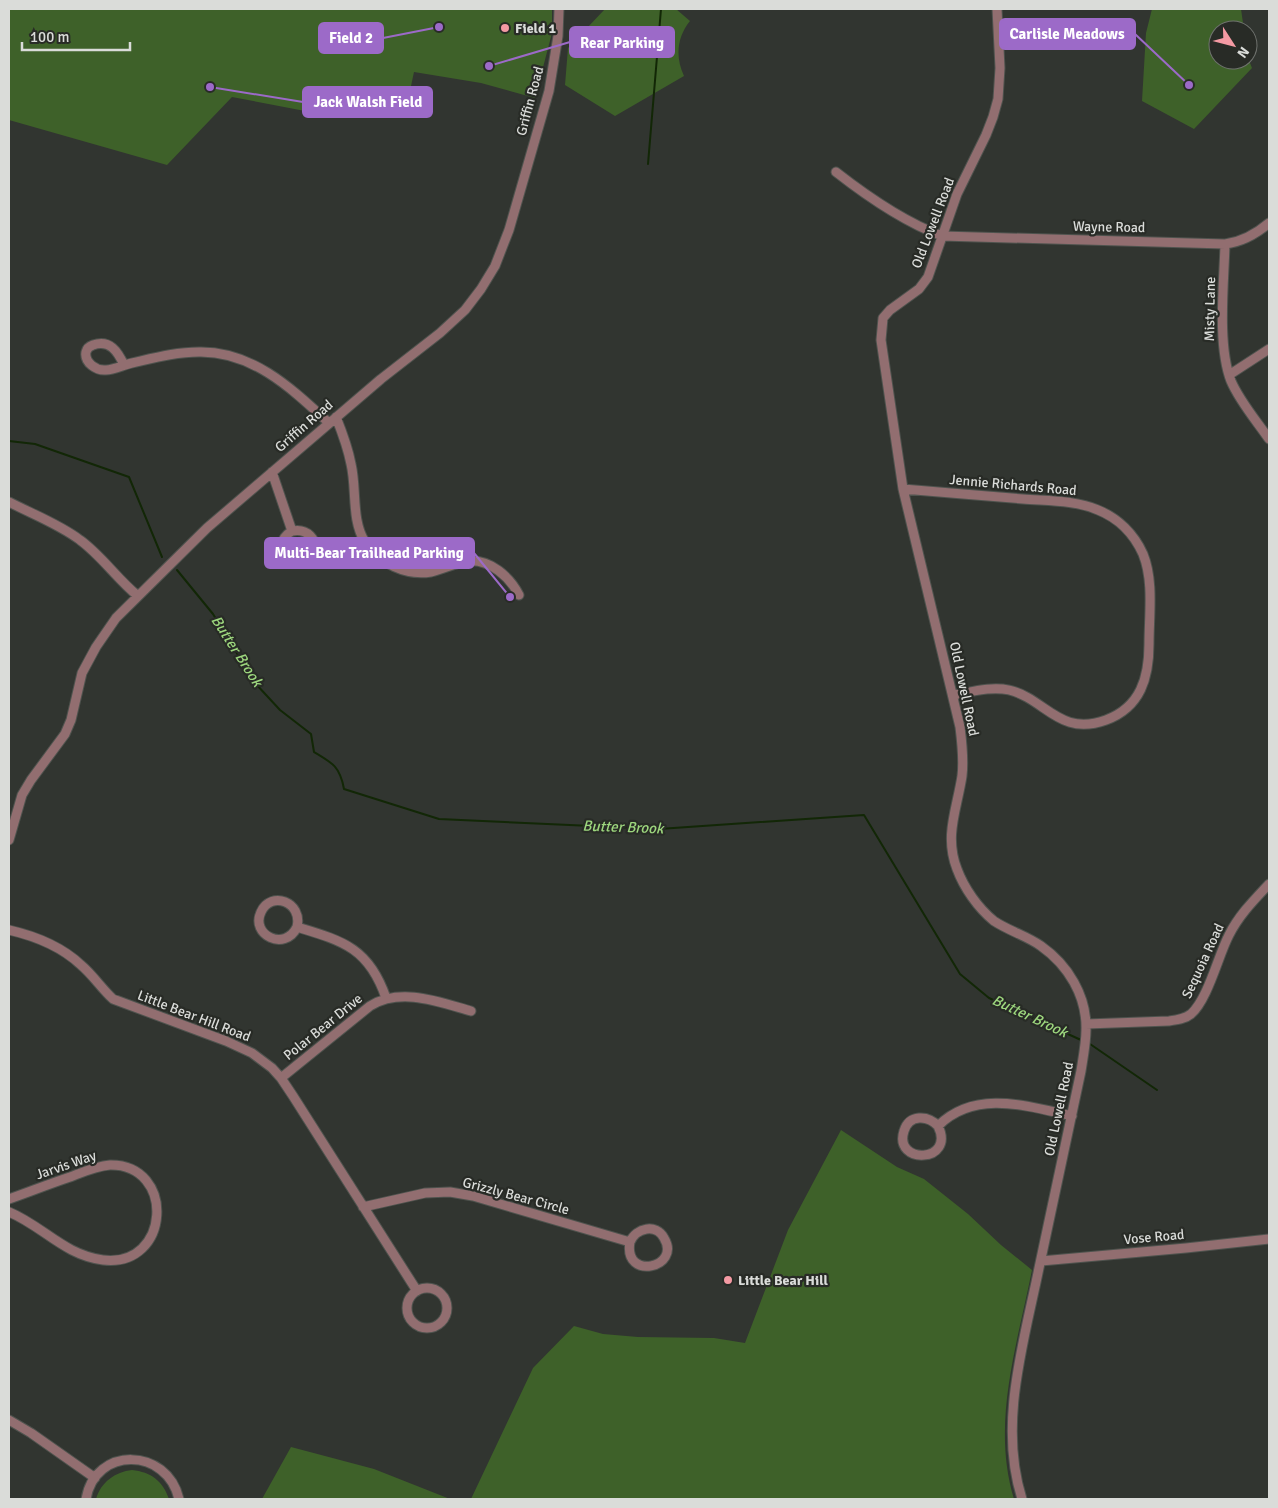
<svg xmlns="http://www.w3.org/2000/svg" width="1278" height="1508" font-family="Signika,sans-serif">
<rect width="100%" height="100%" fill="#313530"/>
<path fill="#3e6129" d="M9 9H552V33L535 98 481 83 414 72 405 114 376 108 305 111 232 97 167 165 9 120Z
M605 9H676L690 21C677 37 675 57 684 76L615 116 565 85 568 48Z
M1152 9H1241L1244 30H1218V60H1248V58L1252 68 1194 129 1142 101 1146 33Z
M841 1130 897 1167 924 1179 968 1214 1001 1245 1032 1270C1017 1346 991 1423 1014 1499H471L533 1368 574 1326 603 1334 638 1337 714 1338 745 1343 788 1230Z
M291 1447 374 1469 450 1499H262Z
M132 1470C151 1472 163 1481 169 1499H96C101 1482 115 1472 132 1470Z"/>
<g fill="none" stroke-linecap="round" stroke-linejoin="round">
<path stroke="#122706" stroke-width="2" d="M648 164 661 9
M9 441 35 444 129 477 162 557
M177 570 213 614 255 683 280 710 311 734 314 752C333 763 340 767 344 789L439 819 659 829 864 815 960 974 989 998 1081 1040
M1090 1044 1157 1090"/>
<defs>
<path id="minor" d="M997 9 1000 68 998 99 993 117 986 135 957 194 928 277 919 289 890 310 883 318 881 340 903 489 960 727C962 743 964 760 962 776 957 809 944 836 957 869 964 888 978 908 994 921 1009 931 1027 936 1041 946 1068 965 1087 996 1086 1030 1086 1043 1083 1058 1081 1071 1067 1137 1053 1202 1039 1268 1024 1342 998 1424 1022 1499
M836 172C868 197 904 222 942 236L1225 244C1242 242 1256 234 1269 223
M1225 244C1224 283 1217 345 1231 381 1240 402 1256 420 1269 439
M124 365C118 352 110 339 93 345 90 346 87 348 86 352 84 363 97 371 106 370 114 370 123 365 132 363 154 358 176 352 199 352 253 351 292 389 329 423
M1229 375 1269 349
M336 417C342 432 348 448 351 464 357 489 351 520 365 542 380 564 406 576 431 572 444 569 455 563 468 561 490 559 510 577 519 595
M272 472 292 531C307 528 318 539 314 553 298 580 265 547 292 531
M903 489C943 492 983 496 1023 499 1048 501 1075 500 1098 510 1118 518 1134 534 1143 554 1154 581 1149 615 1149 644 1149 677 1141 707 1106 720 1059 737 1046 699 1009 690 991 686 971 692 953 695
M9 502C32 514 59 524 80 540 102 556 117 579 138 596
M9 840 22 795 31 780 65 734 71 720 82 673 96 647 116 618 207 528 381 379 440 333 465 310 481 289 495 266 509 230 549 91 558 36 559 9
M297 927C285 952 250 935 261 912 271 890 303 902 297 927 343 941 369 948 386 998
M9 930C35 936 61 946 81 965 93 975 101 988 113 999L226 1041 252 1053 272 1068 281 1078 293 1096 417 1291
M1086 1024 1169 1021C1177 1020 1185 1019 1191 1014 1208 999 1218 956 1229 935 1239 915 1254 900 1269 884
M281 1078 370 1006C401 987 439 1002 471 1011
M938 1126C928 1115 909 1114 904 1131 893 1165 956 1163 938 1126 975 1089 1027 1106 1072 1116
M9 1199C29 1192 49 1184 70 1177 83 1172 96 1166 110 1165 176 1164 171 1268 103 1260 64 1255 43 1226 9 1212
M363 1207 425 1193 450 1192 473 1196 630 1242C623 1281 682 1268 664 1238 656 1223 636 1228 630 1242
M1041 1261 1186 1248 1269 1239
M407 1308a20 20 0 1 1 40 0a20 20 0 1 1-40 0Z
M9 1420 31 1433 95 1478
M86 1499C95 1446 167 1447 179 1499"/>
</defs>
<use href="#minor" stroke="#4f534e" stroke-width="11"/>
<use href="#minor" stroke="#926e70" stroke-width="9"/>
</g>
<g fill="#f49aa3" stroke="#282b26" stroke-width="2">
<circle cx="505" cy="28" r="5"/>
<circle cx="728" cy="1280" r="5"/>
</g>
<g text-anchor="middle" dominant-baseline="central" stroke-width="4.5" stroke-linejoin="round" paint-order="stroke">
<g font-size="14" font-weight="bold" fill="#dadcd9" stroke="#282b26" text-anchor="start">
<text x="515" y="28">Field 1</text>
<text x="738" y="1280">Little Bear Hill</text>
</g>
<g font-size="14" fill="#dadcd9" stroke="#282b26">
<text transform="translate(530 101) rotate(-75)">Griffin Road</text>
<text transform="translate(933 223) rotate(-69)">Old Lowell Road</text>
<text transform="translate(1109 227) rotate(1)">Wayne Road</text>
<text transform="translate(1210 309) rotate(-89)">Misty Lane</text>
<text transform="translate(304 426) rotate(-41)">Griffin Road</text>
<text transform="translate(1013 485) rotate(5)">Jennie Richards Road</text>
<text transform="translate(964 689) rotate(78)">Old Lowell Road</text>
<text transform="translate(1203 961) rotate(-65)">Sequoia Road</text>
<text transform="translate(194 1016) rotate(21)">Little Bear Hill Road</text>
<text transform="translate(323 1027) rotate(-39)">Polar Bear Drive</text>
<text transform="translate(1059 1109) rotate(-78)">Old Lowell Road</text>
<text transform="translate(66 1165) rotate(-19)">Jarvis Way</text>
<text transform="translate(516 1196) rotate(15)">Grizzly Bear Circle</text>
<text transform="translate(1154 1237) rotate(-5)">Vose Road</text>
</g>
<g font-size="15" font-style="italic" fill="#9dd77e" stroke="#282b26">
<text transform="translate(237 651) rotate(57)">Butter Brook</text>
<text transform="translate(623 827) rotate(2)">Butter Brook</text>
<text transform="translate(1030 1016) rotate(25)">Butter Brook</text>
</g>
</g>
<path fill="none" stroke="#9c6ac8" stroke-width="2" d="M1189 85L1135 34M439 27L383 38M489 66L570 42M210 87L303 102M510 597L474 553"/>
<g fill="#9c6ac8" stroke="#282b26" stroke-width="2">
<circle cx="1189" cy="85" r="5"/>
<circle cx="439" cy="27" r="5"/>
<circle cx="489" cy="66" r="5"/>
<circle cx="210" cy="87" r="5"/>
<circle cx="510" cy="597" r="5"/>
</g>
<g fill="#9c6ac8" stroke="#9c6ac8" stroke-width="2">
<rect x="1000" y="19" width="135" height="30" rx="5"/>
<rect x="319" y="23" width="64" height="30" rx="5"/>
<rect x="570" y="27" width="104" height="30" rx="5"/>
<rect x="303" y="87" width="129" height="30" rx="5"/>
<rect x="265" y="538" width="209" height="30" rx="5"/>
</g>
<g font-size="15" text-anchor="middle" font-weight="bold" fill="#fff">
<text x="1067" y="39">Carlisle Meadows</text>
<text x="351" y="43">Field 2</text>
<text x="622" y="48">Rear Parking</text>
<text x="368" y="107">Jack Walsh Field</text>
<text x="369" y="558">Multi-Bear Trailhead Parking</text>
</g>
<rect width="1278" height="1508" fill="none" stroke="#dadcd9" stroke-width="20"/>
<g transform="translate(1233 45) rotate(126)"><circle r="24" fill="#282b26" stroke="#6f726e"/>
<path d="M0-4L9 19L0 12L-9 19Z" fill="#f49aa3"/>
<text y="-8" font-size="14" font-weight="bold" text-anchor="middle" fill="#dadcd9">N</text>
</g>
<path d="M22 42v8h108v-8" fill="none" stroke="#dadcd9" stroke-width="2.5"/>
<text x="30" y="42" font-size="15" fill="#dadcd9" stroke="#282b26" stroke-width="4" paint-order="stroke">100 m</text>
</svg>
